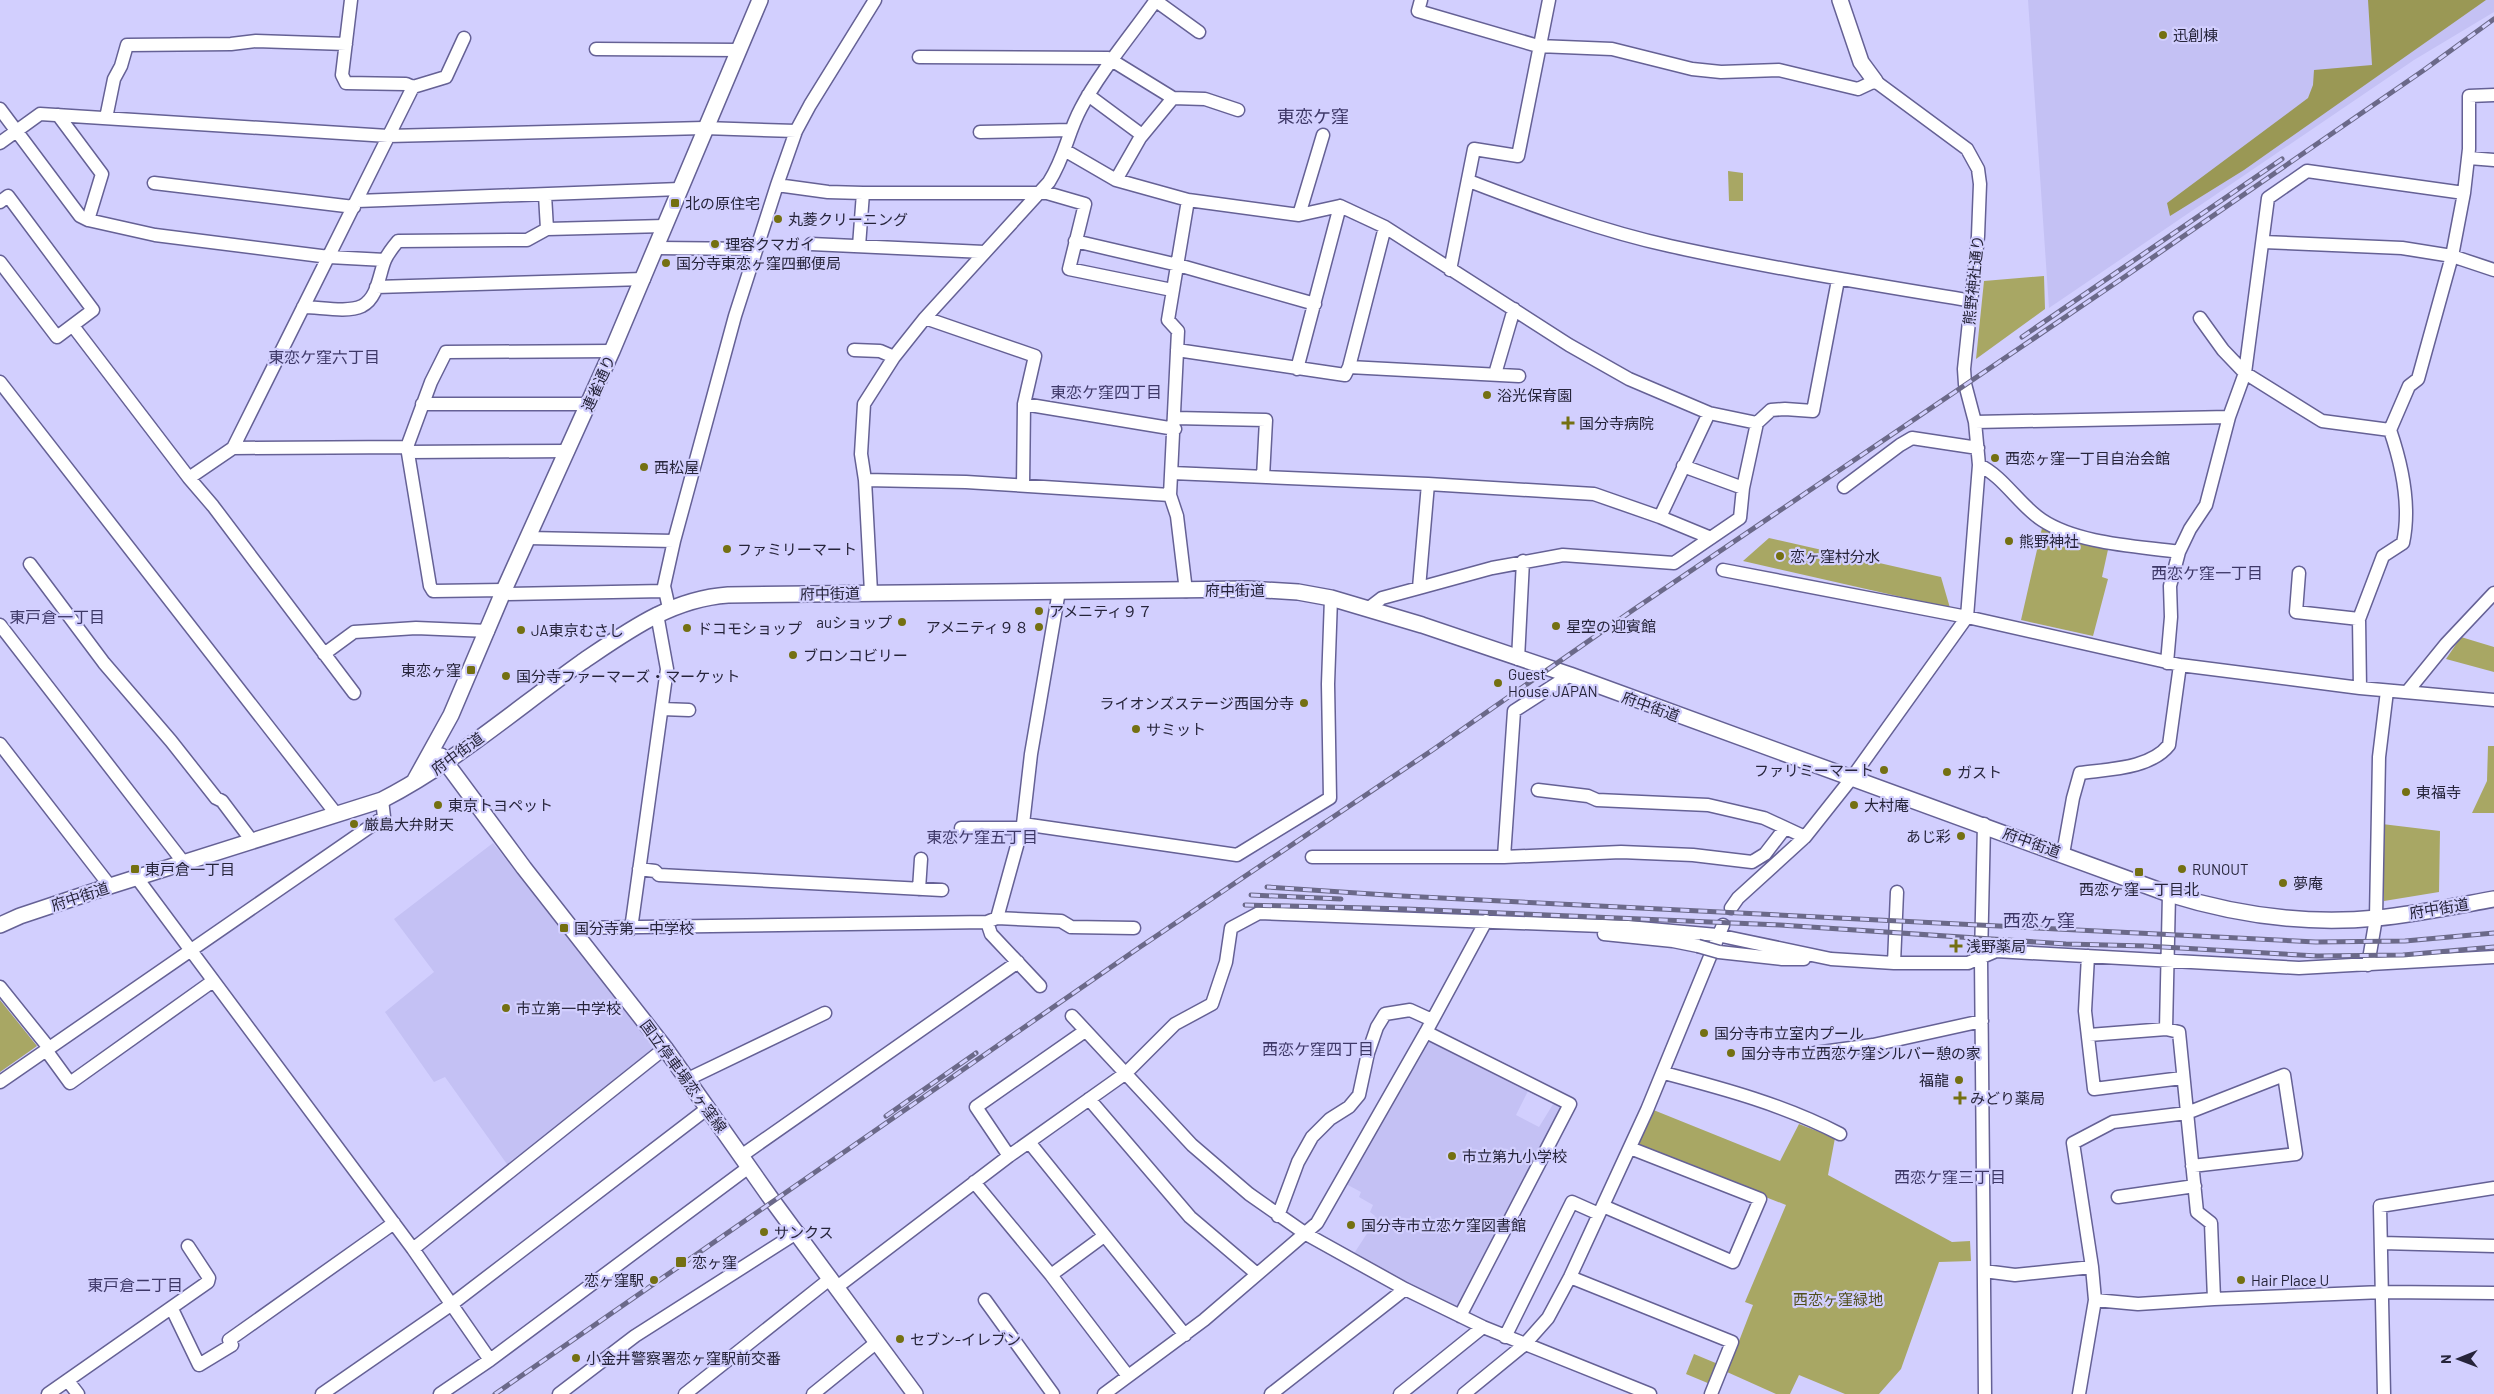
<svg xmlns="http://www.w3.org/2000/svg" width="2494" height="1394" font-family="Barlow,'Noto Sans JP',sans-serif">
<rect width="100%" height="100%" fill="#d2cffe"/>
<path fill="#c4c1f4" d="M2028 0H2494V12L2414 60 2049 308Z
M493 843 655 1048 509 1167 445 1077 434 1082 385 1012 434 972 394 919Z
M1431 1039 1529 1089 1516 1115 1539 1127 1555 1101 1562 1105 1458 1309 1353 1255 1368 1232 1367 1231 1375 1216 1370 1212 1373 1205 1359 1197 1361 1192 1346 1184 1426 1041Z"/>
<path fill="#a8a764" d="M1728 171 1743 173V201H1729Z
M2044 276 2045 309 1976 359 1984 281Z
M2042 528H2050L2109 545 2102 577 2108 579 2093 636 2021 620Z
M1769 538 1941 577 1950 608 1743 561Z
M2461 637 2494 647V672L2446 659Z
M2488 746H2494V813H2472L2487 781Z
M2382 824 2440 831 2439 892 2384 901Z
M0 1000 37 1046 0 1072Z
M1651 1109 1780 1161 1799 1124 1835 1138 1828 1175 1952 1242 1970 1241 1971 1261 1939 1262 1901 1369 1879 1394H1845L1799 1375 1790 1394H1776L1727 1372 1753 1305 1745 1302 1786 1205 1639 1147V1140Z
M1694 1354 1718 1364 1710 1384 1686 1374Z"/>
<path fill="#9a9855" d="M2368 0H2486L2244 170 2170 216 2167 203 2308 98 2313 85 2314 70 2372 65Z"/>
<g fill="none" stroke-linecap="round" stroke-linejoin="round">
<defs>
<path id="minor" d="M351 0 342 75 346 83 406 84 413 87
M1421 0 1418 11 1538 46 1612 49 1692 69 1721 72 1779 70 1858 89 1875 81 1967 149 1978 169 1980 184 1978 236 1964 369 1965 384 1975 422 1979 465 1967 617
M1156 1 1199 32
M596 49 738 50
M919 57 1108 58 1173 98
M1088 95 1142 135
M0 109 80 216 88 220 155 235 329 257 385 260
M58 115 102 174 88 220
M106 118 114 79 121 66 127 45 231 44 256 41 346 44
M980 132 1070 130
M0 143 40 114 388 136 704 128 796 131
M1066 151 1116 180 1188 200 1299 215 1340 206 1385 227 1569 345 1629 379 1709 413 1757 423
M2469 158 2494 160
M1116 180 1140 138 1173 98 1205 99 1238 110
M1469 181C1534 206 1602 231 1670 246 1770 268 1871 284 1972 301
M154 183 354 207
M777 185 828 192 863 193H1047L1085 204 1069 269 1172 290
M545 195 547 229
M357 201 680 189
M0 202 8 196 93 310 57 337 0 262
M1299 215 1323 135
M1075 241 1178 265 1315 304
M2263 242 2402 248 2452 256 2494 270
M811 244 984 252
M859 246 863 193
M657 248 756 249
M1450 270 1474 149 1518 156 1549 0
M376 287 644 279
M303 307C320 307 347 313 362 306 378 298 379 274 385 260 388 253 393 247 398 241L516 240H527L547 229 665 226
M925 318 1035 356 1024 404 1023 486
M2200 318 2223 350 2245 373 2322 421 2390 430
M73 326 189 478 233 448 407 447
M854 350 880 351 894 357
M1177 350 1345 375 1349 367 1385 227
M1349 367 1519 376
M1297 369 1340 206
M1495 374 1514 309
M0 382 337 815
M422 404H589
M1024 404 1175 429
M1175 418 1266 420 1263 477
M1975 422 2229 417
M233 448 413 87 446 77 464 38
M408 452 568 451
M1979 465C2004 477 2019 505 2042 520 2078 544 2137 546 2179 552
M1683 466 1743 488
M1172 473 1428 484
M189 478 213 506 354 693
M865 480 966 482 1170 495
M1844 487 1900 445 1912 438 1978 448
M1660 517 1711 538
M528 538 674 541
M30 564 104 663 171 741 216 798 222 801 252 841
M1723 570 1967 617 2180 665 2360 688 2494 700
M2299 573 2296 612 2359 619
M1419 588 1428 484 1594 494 1660 517 1709 413
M504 590 433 591 430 586 407 447 431 382 446 352 612 351
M1186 591 1177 516 1170 495 1178 331 1168 320 1188 200
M871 592 865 480 861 454 864 404 894 357 925 318 1049 182C1066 155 1067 134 1081 108 1100 72 1132 34 1156 0
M502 594 664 591
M669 608 664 586 674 541 735 316 777 185 796 131 810 105 875 0
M1369 608 1382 598 1419 588 1492 568 1563 555 1674 563 1740 518 1743 488 1757 423 1771 410 1785 409 1813 411 1838 280
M0 625 184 863
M324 654 354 632 416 628 488 631
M1518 659 1523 561
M2167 663 2171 617 2170 586 2179 552 2190 529 2206 505 2229 417 2245 373 2268 198 2307 171 2464 193
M2360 688 2359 619 2383 556 2403 543C2411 506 2402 465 2390 430L2409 386 2418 379 2452 256 2464 193 2469 149V96L2494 95
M2407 692 2446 644 2494 593
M662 709 689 710
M0 744 110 886
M1538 790 1588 796 1597 800 1708 805 1764 818 1805 837
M1023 824 1237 855 1330 798 1328 684 1331 598
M1984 824 1981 958 1985 1394
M961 828H1022
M2063 854 2073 798 2080 773C2109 769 2150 769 2169 745L2180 665
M1312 857H1504L1621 852 1693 855 1752 862 1765 854 1785 828
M1504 857 1514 711 1570 675
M639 869 655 871 659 875 942 890
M137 878 413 1249 490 1360
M919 889 921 859
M1731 908 1738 898 1805 837 1851 779 1967 617
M997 918 1023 824 1031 754 1059 591
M987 922 991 934 1040 986
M571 928 987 922 997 918 1061 921 1071 927 1134 928
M631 929 667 669 657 614
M1604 934 1673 941 1698 946
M1719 952 1782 959H1804
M2088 956 2085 1011 2094 1089 2182 1078
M1894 963 1897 892
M2368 965 2376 918 2379 757 2387 691
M0 987 49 1048
M1072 1016 1192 1145 1249 1194 1306 1234 1405 1289 1483 1327 1650 1394
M2166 1029 2169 894
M1426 1032 1570 1104 1460 1316
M2089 1035 2166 1029 2179 1032 2197 1212 2211 1223 2214 1299
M46 1050 70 1083 213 981
M1815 1053 1873 1045 1982 1021
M1664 1073C1725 1089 1784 1105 1840 1134
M688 1079 825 1013
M0 1082 384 817 382 800
M1089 1099 1190 1217 1257 1274
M1029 1142 1185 1335
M741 1156 1018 962
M1009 1156 976 1107 1085 1031
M974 1182 1051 1275 1128 1376
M2118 1197 2195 1186
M1603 1206 1733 1262 1760 1199 1630 1148
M1278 1216 1298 1162 1312 1137 1330 1119 1349 1107 1359 1095 1368 1053 1377 1027 1385 1014 1410 1010 1432 1020
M2382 1243 2494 1246
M413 1249 665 1048
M1984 1271 2015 1275 2092 1267
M1051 1275 1104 1236
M1570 1277 1732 1342 1711 1394
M837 1287 1009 1156 1126 1073 1175 1024 1212 1004 1226 962 1231 928 1259 913 1628 927 1717 935 1831 959 1894 963H1968L1996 951 2299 968 2494 957
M985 1300 1053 1394
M2095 1300 2138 1304 2214 1299 2383 1292 2494 1293
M172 1309 199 1365 232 1345 229 1340 394 1223
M1505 1337 1572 1202 1599 1214
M68 1381 78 1394
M48 1394 208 1282 209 1278 188 1246
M322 1394 452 1304 708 1108
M440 1394 490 1360 749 1167
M559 1394 635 1336 798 1232
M685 1394 831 1278
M813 1394 877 1342
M1104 1394 1204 1320 1317 1223 1426 1032 1486 921
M1271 1394 1405 1289
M1400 1394 1483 1327
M1464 1394 1524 1345 1548 1318 1570 1277 1647 1110 1723 925
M2079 1394 2095 1300 2092 1267 2073 1143 2113 1122 2187 1113 2284 1075 2296 1154 2192 1166
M2384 1394 2380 1206 2494 1188"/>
<path id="major" d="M1840 0 1861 62 1875 81
M441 756 524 868 665 1048 772 1200 915 1394
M415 780 451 715 504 590 612 351 760 0
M0 925 20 916 110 886 382 800C454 763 516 709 582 662 628 631 671 599 728 595L1248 589 1298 592 1331 598 1422 625 1570 675 2169 894C2236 915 2306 925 2377 918 2416 914 2455 906 2494 899"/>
</defs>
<use href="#minor" stroke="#656195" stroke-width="15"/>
<use href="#major" stroke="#656195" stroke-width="18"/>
<use href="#minor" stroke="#fff" stroke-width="12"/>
<use href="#major" stroke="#fff" stroke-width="15"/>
<defs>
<path id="rail" d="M2022 337 2282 159
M1267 887 1402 896 2316 942 2405 941 2494 933
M1251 895 1341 899
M1245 905 1407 909 1780 925 2066 944 2146 946 2317 956 2403 955 2494 947
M886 1116 976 1053
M495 1394 1140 947 1434 749 1633 610 2120 280 2424 70 2494 19"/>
</defs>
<use href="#rail" stroke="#6b6989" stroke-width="5"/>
<use href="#rail" stroke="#d2cffe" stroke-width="3" stroke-dasharray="9" stroke-linecap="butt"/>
<defs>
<path id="minor-bridge" d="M1698 946 1719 952"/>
</defs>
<use href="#minor-bridge" stroke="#656195" stroke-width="15" stroke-linecap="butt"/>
<use href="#minor-bridge" stroke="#fff" stroke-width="12"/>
</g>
<g fill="#747012" stroke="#d2cffe" stroke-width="2">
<circle cx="2163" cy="35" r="5"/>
<rect x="670" y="198" width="10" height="10" rx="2.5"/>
<circle cx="778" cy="219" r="5"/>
<circle cx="715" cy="244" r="5"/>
<circle cx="666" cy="263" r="5"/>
<circle cx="1487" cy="395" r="5"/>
<path d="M1565.5 415.5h5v5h5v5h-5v5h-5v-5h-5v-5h5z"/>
<circle cx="1995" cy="458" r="5"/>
<circle cx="644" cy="467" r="5"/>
<circle cx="2009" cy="541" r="5"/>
<circle cx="727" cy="549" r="5"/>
<circle cx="1780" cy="556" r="5"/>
<circle cx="1039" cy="611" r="5"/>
<circle cx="902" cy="622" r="5"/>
<circle cx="1556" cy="626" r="5"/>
<circle cx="1039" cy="627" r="5"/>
<circle cx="687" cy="628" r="5"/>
<circle cx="521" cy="630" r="5"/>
<circle cx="793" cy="655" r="5"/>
<rect x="466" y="665" width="10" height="10" rx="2.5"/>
<circle cx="506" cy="676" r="5"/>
<circle cx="1498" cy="683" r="5"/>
<circle cx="1304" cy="703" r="5"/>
<circle cx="1136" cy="729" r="5"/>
<circle cx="1884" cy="770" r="5"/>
<circle cx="1947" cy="772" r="5"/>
<circle cx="2406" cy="792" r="5"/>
<circle cx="438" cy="805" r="5"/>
<circle cx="1854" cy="805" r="5"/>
<circle cx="354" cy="824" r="5"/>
<circle cx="1961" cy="836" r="5"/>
<rect x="130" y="864" width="10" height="10" rx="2.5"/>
<circle cx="2182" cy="869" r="5"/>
<rect x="2134" y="867" width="10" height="10" rx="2.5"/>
<circle cx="2283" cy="883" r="5"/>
<rect x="559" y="923" width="10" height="10" rx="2.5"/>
<path d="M1953.5 938.5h5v5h5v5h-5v5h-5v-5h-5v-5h5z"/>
<circle cx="506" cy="1008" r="5"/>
<circle cx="1704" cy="1033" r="5"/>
<circle cx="1731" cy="1053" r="5"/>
<circle cx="1959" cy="1080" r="5"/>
<path d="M1957.5 1090.5h5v5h5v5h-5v5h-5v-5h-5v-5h5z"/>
<circle cx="1452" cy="1156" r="5"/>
<circle cx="1351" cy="1225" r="5"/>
<circle cx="764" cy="1232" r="5"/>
<rect x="675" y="1256" width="12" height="12" rx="2.5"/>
<circle cx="654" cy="1280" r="5"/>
<circle cx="2241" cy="1280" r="5"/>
<circle cx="900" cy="1339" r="5"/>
<circle cx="576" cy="1358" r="5"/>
</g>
<g text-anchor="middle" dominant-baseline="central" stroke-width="4.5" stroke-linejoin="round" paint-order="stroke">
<g font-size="15" fill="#26243a" stroke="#d2cffe" text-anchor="start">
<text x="2173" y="35">迅創棟</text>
<text x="685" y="203">北の原住宅</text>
<text x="788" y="219">丸菱クリーニング</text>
<text x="725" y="244">理容クマガイ</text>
<text x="676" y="263">国分寺東恋ヶ窪四郵便局</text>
<text x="1497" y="395">浴光保育園</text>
<text x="1579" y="423">国分寺病院</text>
<text x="2005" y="458">西恋ヶ窪一丁目自治会館</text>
<text x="654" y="467">西松屋</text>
<text x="2019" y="541">熊野神社</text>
<text x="737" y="549">ファミリーマート</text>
<text x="1790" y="556">恋ヶ窪村分水</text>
<text x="1049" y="611">アメニティ９７</text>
<text x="892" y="622" text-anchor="end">auショップ</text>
<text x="1566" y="626">星空の迎賓館</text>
<text x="1029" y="627" text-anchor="end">アメニティ９８</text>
<text x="697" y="628">ドコモショップ</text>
<text x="531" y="630">JA東京むさし</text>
<text x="803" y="655">ブロンコビリー</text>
<text x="461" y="670" text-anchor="end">東恋ヶ窪</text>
<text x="1508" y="674">Guest<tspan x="1508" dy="17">House JAPAN</tspan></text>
<text x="516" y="676">国分寺ファーマーズ・マーケット</text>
<text x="1294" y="703" text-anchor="end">ライオンズステージ西国分寺</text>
<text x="1146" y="729">サミット</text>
<text x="1874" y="770" text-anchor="end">ファリミーマート</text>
<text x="1957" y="772">ガスト</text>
<text x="2416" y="792">東福寺</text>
<text x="448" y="805">東京トヨペット</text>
<text x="1864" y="805">大村庵</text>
<text x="364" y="824">厳島大弁財天</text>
<text x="1951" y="836" text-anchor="end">あじ彩</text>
<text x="145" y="869">東戸倉一丁目</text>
<text x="2192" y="869">RUNOUT</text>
<text x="2293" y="883">夢庵</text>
<text x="2139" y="889" text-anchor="middle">西恋ヶ窪一丁目北</text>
<text x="574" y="928">国分寺第一中学校</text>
<text x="1966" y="946">浅野薬局</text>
<text x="516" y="1008">市立第一中学校</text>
<text x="1714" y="1033">国分寺市立室内プール</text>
<text x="1741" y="1053">国分寺市立西恋ケ窪シルバー憩の家</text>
<text x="1949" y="1080" text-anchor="end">福龍</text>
<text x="1970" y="1098">みどり薬局</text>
<text x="1462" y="1156">市立第九小学校</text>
<text x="1361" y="1225">国分寺市立恋ケ窪図書館</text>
<text x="774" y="1232">サンクス</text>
<text x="692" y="1262">恋ヶ窪</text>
<text x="644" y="1280" text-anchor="end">恋ヶ窪駅</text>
<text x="2251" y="1280">Hair Place U</text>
<text x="910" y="1339">セブン-イレブン</text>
<text x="586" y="1358">小金井警察署恋ヶ窪駅前交番</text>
</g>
<g font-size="15" fill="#26243a" stroke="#d2cffe">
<text transform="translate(1973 280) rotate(-84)">熊野神社通り</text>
<text transform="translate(598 383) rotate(-66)">連雀通り</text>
<text x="1235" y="590">府中街道</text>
<text transform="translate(830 593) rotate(-1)">府中街道</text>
<text transform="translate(1651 706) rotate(20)">府中街道</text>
<text transform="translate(457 753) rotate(-36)">府中街道</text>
<text transform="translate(2032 842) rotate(20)">府中街道</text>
<text transform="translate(80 896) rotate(-18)">府中街道</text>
<text transform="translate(2439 908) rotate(-9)">府中街道</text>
<text transform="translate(684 1076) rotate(54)">国立停車場恋ヶ窪線</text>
</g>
<g font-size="15" fill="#514f1c" stroke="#d2cffe">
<text x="1838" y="1299">西恋ヶ窪緑地</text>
</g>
<g font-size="16" fill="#3e3868" stroke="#d2cffe">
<text x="324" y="356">東恋ケ窪六丁目</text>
<text x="1106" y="391">東恋ケ窪四丁目</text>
<text x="2207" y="572">西恋ケ窪一丁目</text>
<text x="57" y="616">東戸倉一丁目</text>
<text x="982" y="836">東恋ケ窪五丁目</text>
<text x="1318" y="1048">西恋ケ窪四丁目</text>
<text x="1950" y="1176">西恋ケ窪三丁目</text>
<text x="135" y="1284">東戸倉二丁目</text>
</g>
<g font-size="18" fill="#3e3868" stroke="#d2cffe">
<text x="1313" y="116">東恋ケ窪</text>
<text x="2039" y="920">西恋ヶ窪</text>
</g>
</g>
<g transform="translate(2459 1359) rotate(269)" stroke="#d2cffe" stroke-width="4" paint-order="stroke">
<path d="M0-4L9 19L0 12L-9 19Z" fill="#26243a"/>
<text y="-8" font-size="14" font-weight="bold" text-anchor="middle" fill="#26243a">N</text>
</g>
</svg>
